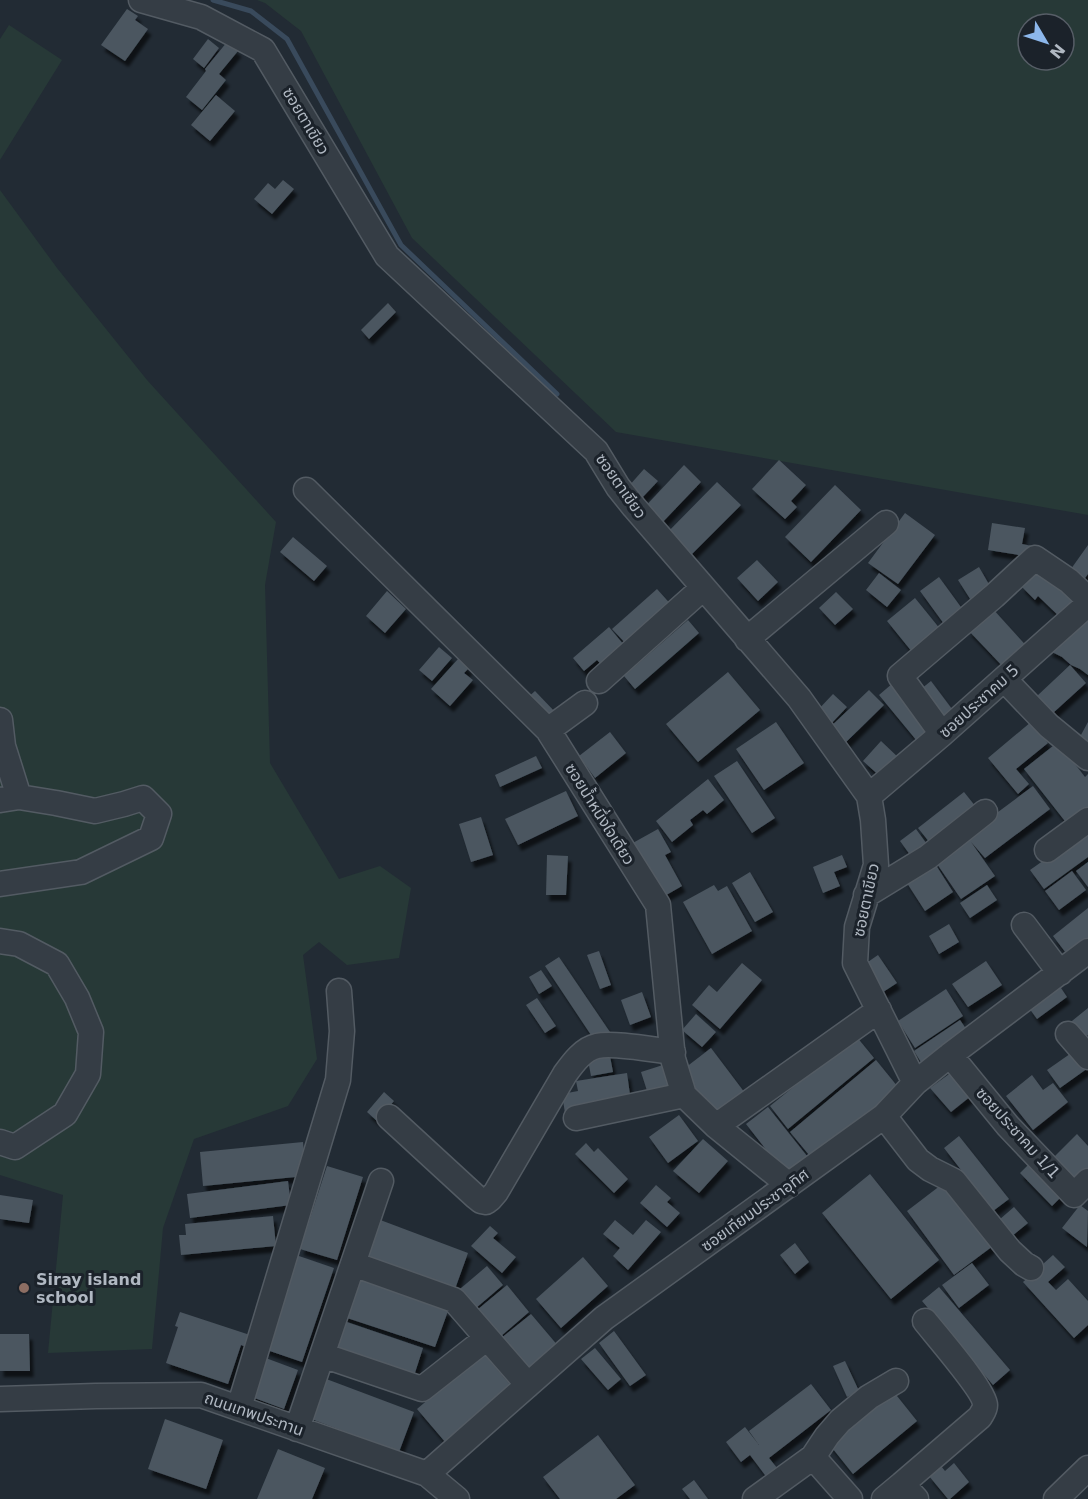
<svg xmlns="http://www.w3.org/2000/svg" width="1088" height="1499" font-family="'DejaVu Sans','Noto Sans Thai',sans-serif">
<defs>
<filter id="shadow"><feDropShadow dx="3.5" dy="6" stdDeviation="1.5" flood-color="#0009"/></filter>
</defs>
<rect width="100%" height="100%" fill="#222b34"/>
<path fill="#273937" fill-rule="evenodd" d="M257 0H1088V515L616 432 412 238 301 31 265 3ZM1028 24H1064V60H1028Z
M9 25 62 60 0 160V39Z
M0 190 57 268 147 380 276 522 265 585 270 763 339 879 380 866 411 888 399 958 347 965 319 942 303 955 317 1059 288 1106 194 1139 163 1228 152 1349 48 1353 63 1195 0 1175Z"/>
<g fill="none" stroke-linecap="round" stroke-linejoin="round">
<path stroke="#394a5c" stroke-width="5" d="M213 0 251 11 287 39 401 245 557 394"/>
</g>
<path fill="#4b5660" filter="url(#shadow)" d="M127 9 138 16 135 20 148 29 125 61 101 45Z
M208 39 219 48 204 68 193 59Z
M227 42 238 51 219 74 226 80 202 110 186 97 206 71 205 69Z
M216 95 235 111 210 141 191 125Z
M283 180 294 189 272 214 254 199 268 183 275 189Z
M388 303 396 312 369 339 361 330Z
M779 460 806 485 791 501 797 507 785 519 752 489Z
M684 465 701 482 659 526 642 510Z
M644 469 658 481 641 499 628 487Z
M717 482 741 505 686 560 663 537Z
M835 485 861 510 811 562 785 537Z
M905 513 935 535 898 584 868 563Z
M992 523 1025 528 1022 544 1032 546 1031 557 988 550Z
M293 537 327 566 314 581 280 552Z
M1088 545V574L1080 585 1066 576Z
M757 560 778 582 758 601 737 578Z
M1039 566 1080 605 1064 621 1038 596 1035 600 1021 586Z
M979 567 994 593 974 605 958 580Z
M879 573 901 590 887 607 866 590Z
M939 577 966 614 947 628 920 591Z
M657 589 674 608 630 648 612 629Z
M387 591 406 609 385 633 366 616Z
M836 592 853 609 835 625 819 608Z
M915 598 945 635 917 658 887 621Z
M992 608 1031 651 1008 672 968 630Z
M1088 618V675L1080 669 1071 665 1062 657 1048 650Z
M688 620 699 633 635 689 624 676Z
M609 627 629 651 606 670 597 660 584 671 573 658Z
M439 647 452 658 432 681 419 670Z
M458 659 469 668 464 673 473 680 450 706 431 689Z
M1070 665 1086 683 1053 713 1037 696Z
M728 672 760 710 698 762 666 724Z
M931 681 955 713 939 725 916 693Z
M893 683 931 729 917 741 879 695Z
M869 690 884 705 840 748 825 732Z
M535 691 556 713 548 722 526 699Z
M833 694 847 707 830 725 816 712Z
M776 722 804 763 764 790 736 749Z
M1031 722 1048 743 1016 769 1029 784 1018 794 988 758Z
M1088 722V753L1075 746Z
M610 732 626 753 595 778 579 756Z
M881 741 901 760 883 779 863 761Z
M1058 742 1085 777 1088 774V808L1068 825 1024 769Z
M536 756 542 768 500 787 495 775Z
M737 761 775 818 752 833 714 776Z
M708 779 724 800 707 814 703 810 690 820 693 825 672 842 656 821Z
M1033 786 1050 809 985 858 971 842 995 876 961 899 935 861 967 835Z
M566 791 578 816 518 845 505 819Z
M964 792 980 812 934 848 918 828Z
M481 817 493 855 471 862 459 824Z
M658 829 671 852 665 855 682 886 661 898 631 844Z
M916 829 929 847 913 859 900 841Z
M1088 829V857L1044 889 1030 870Z
M547 855 568 856 566 895H546Z
M842 855 847 867 834 872 840 886 823 893 813 867Z
M934 862 953 892 925 911 905 880Z
M1088 862V887L1076 871Z
M1072 871 1086 890 1059 910 1045 891Z
M750 872 773 912 755 922 732 883Z
M714 885 718 891 727 886 752 931 712 954 683 902Z
M987 885 997 900 970 918 960 903Z
M1088 908V942L1069 957 1053 936Z
M949 924 959 942 939 954 929 936Z
M599 951 611 985 600 989 587 955Z
M878 955 897 983 880 994 862 966Z
M559 957 612 1035 597 1044 545 966Z
M986 961 1002 985 968 1007 952 984Z
M742 963 762 980 720 1029 692 1005 709 985 717 992Z
M541 970 552 986 539 994 529 977Z
M1059 985 1067 997 1037 1019 1029 1008Z
M946 989 963 1016 915 1048 898 1021Z
M642 992 651 1017 630 1025 621 1000Z
M537 998 556 1026 545 1033 526 1005Z
M1088 1008V1035L1080 1042 1067 1025Z
M696 1014 716 1032 702 1047 682 1030Z
M960 1020 971 1036 924 1067 914 1051Z
M856 1036 874 1058 788 1129 770 1106Z
M711 1048 748 1097 718 1120 681 1071Z
M1077 1049 1088 1068 1060 1088 1047 1070Z
M609 1051 613 1072 591 1076 587 1055Z
M876 1060 898 1087 889 1098 814 1161 790 1132Z
M663 1065 671 1091 649 1097 641 1072Z
M956 1069 976 1092 951 1112 930 1088Z
M627 1073 631 1102 565 1113 562 1094 578 1091 576 1081Z
M1032 1075 1043 1090 1053 1083 1068 1102 1033 1130 1006 1096Z
M384 1092 394 1101 377 1121 367 1112Z
M768 1107 811 1161 789 1179 746 1124Z
M679 1115 698 1141 668 1163 649 1137Z
M1077 1134 1088 1146V1179L1082 1185 1054 1157Z
M959 1136 1009 1199 993 1211 944 1148Z
M703 1139 728 1161 699 1193 673 1171Z
M303 1142 306 1176 203 1186 200 1152Z
M586 1143 594 1152 598 1148 628 1179 614 1193 575 1154Z
M1032 1161 1064 1194 1052 1206 1020 1173Z
M327 1166 363 1177 337 1260 300 1249Z
M870 1174 939 1260 891 1299 822 1213Z
M288 1181 291 1205 190 1218 187 1194Z
M945 1182 993 1246 954 1275 907 1211Z
M656 1185 671 1198 667 1202 680 1213 667 1227 640 1203Z
M0 1195 33 1200 29 1223 0 1219Z
M1080 1205 1088 1211 1087 1247 1062 1228Z
M1014 1207 1028 1223 1012 1236 999 1220Z
M273 1216 276 1246 181 1255 179 1235H186L185 1224Z
M375 1218 468 1253 455 1289 361 1254Z
M615 1220 633 1235 646 1220 661 1232 628 1270 613 1256 620 1248 603 1234Z
M490 1226 498 1233 493 1238 516 1257 502 1273 471 1246Z
M795 1243 809 1262 795 1274 780 1255Z
M296 1255 334 1268 302 1362 264 1349Z
M1053 1255 1065 1267 1048 1282 1056 1290 1068 1279 1088 1301V1325L1074 1338 1023 1282Z
M583 1257 608 1286 561 1328 536 1299Z
M972 1263 989 1285 959 1308 942 1285Z
M487 1266 503 1285 476 1308 460 1289Z
M355 1277 448 1311 435 1347 341 1316Z
M507 1285 529 1312 500 1337 477 1310Z
M939 1287 1010 1370 993 1385 922 1301Z
M180 1312 250 1335 246 1347 241 1345 228 1384 166 1363 178 1327 175 1326Z
M531 1314 559 1347 528 1373 500 1339Z
M341 1320 423 1348 412 1382 329 1354Z
M614 1331 646 1375 630 1386 599 1343Z
M0 1334H29L30 1371H0Z
M595 1348 621 1379 608 1390 581 1359Z
M483 1353 511 1386 446 1443 417 1409Z
M263 1357 298 1370 284 1409 249 1396Z
M845 1361 859 1391 847 1397 833 1366Z
M321 1377 414 1412 399 1452 306 1417Z
M811 1384 831 1410 769 1458 782 1474 771 1483 750 1455 741 1462 726 1442 745 1427 759 1445 749 1431Z
M893 1391 917 1421 853 1474 829 1444Z
M165 1419 223 1440 206 1489 148 1469Z
M598 1435 635 1485 616 1499H560L543 1477Z
M278 1449 325 1468 312 1499H257Z
M954 1463 969 1482 950 1499H948L929 1476 941 1466 945 1471Z
M694 1480 708 1499H690L682 1489Z"/>
<g fill="none" stroke-linecap="round" stroke-linejoin="round">
<defs>
<path id="minor" d="M141 0 201 17 263 50 387 256 596 451 618 487 634 507 799 698 869 796 873 820 876 865 857 927 855 963 915 1083
M306 490 548 730 658 905 673 1059 684 1095 716 1126 789 1185
M747 639 886 523
M1004 679 1049 726 1088 758
M599 681 703 588
M0 720 3 746 19 797
M548 730 585 703
M942 734 900 676 994 596 1035 558 1069 581 1088 599
M869 796 942 734 1088 604
M0 800 19 797 56 803 95 811 124 804 143 798 159 814 151 838 81 872 0 884
M1047 850 1088 820
M866 895 928 857 985 812
M1024 925 1060 973
M0 941 19 944 57 964 77 998 91 1032 88 1074 65 1114 15 1147 0 1142
M1068 1034 1088 1057
M950 1055 1008 1126 1074 1195 1088 1181
M884 1116 918 1160 930 1169 954 1181 1010 1251 1024 1264 1031 1268
M389 1117 476 1197 481 1201 486 1202 490 1199 496 1192 565 1074C573 1063 583 1049 597 1046 613 1042 655 1050 673 1052
M576 1118 684 1095
M716 1126 879 1010
M353 1264 454 1300 528 1385
M322 1355 422 1389 487 1338
M0 1399 96 1396 201 1395 427 1474 457 1499
M239 1408 338 1080 342 1031 339 991
M297 1429 381 1181
M813 1457 850 1499
M427 1474 604 1318 884 1116 915 1083 950 1055 1088 951
M902 1484 980 1417C982 1413 985 1410 985 1405 985 1391 936 1335 925 1321
M755 1499 813 1457 827 1436 840 1421 869 1397 896 1381
M884 1499 902 1484 916 1499
M1056 1499 1088 1468"/>
</defs>
<use href="#minor" stroke="#535b63" stroke-width="27"/>
<use href="#minor" stroke="#353d45" stroke-width="24"/>
</g>
<circle fill="#8d6e63" stroke="#1b222a" stroke-width="2" cx="24" cy="1288" r="6"/>
<g text-anchor="middle" dominant-baseline="central" stroke-width="6" stroke-linejoin="round" paint-order="stroke">
<g font-size="16" fill="#b0b8c2" stroke="#1b222a">
<text transform="translate(306 121) rotate(59)">ซอยตาเขียว</text>
<text transform="translate(621 486) rotate(55)">ซอยตาเขียว</text>
<text transform="translate(979 701) rotate(-42)">ซอยประชาคม 5</text>
<text transform="translate(600 814) rotate(58)">ซอยน้ำหนึ่งใจเดียว</text>
<text transform="translate(866 900) rotate(-78)">ซอยตาเขียว</text>
<text transform="translate(1018 1133) rotate(48)">ซอยประชาคม 1/1</text>
<text transform="translate(755 1210) rotate(-36)">ซอยเทียมประชาอุทิศ</text>
<text transform="translate(254 1414) rotate(19)">ถนนเทพประทาน</text>
</g>
<g font-size="16" font-weight="bold" fill="#b0b8c2" stroke="#1b222a" text-anchor="start">
<text x="36" y="1279">Siray island<tspan x="36" dy="18">school</tspan></text>
</g>
</g>
<g transform="translate(1046 42) rotate(129)"><circle r="28" fill="#1b222a" stroke="#575e67" stroke-width="1.5"/>
<path d="M0-4.5L10 22L0 15L-10 22Z" fill="#8cb7eb"/>
<text y="-9" font-size="16" font-weight="bold" text-anchor="middle" fill="#b0b8c2">N</text>
</g>
</svg>
